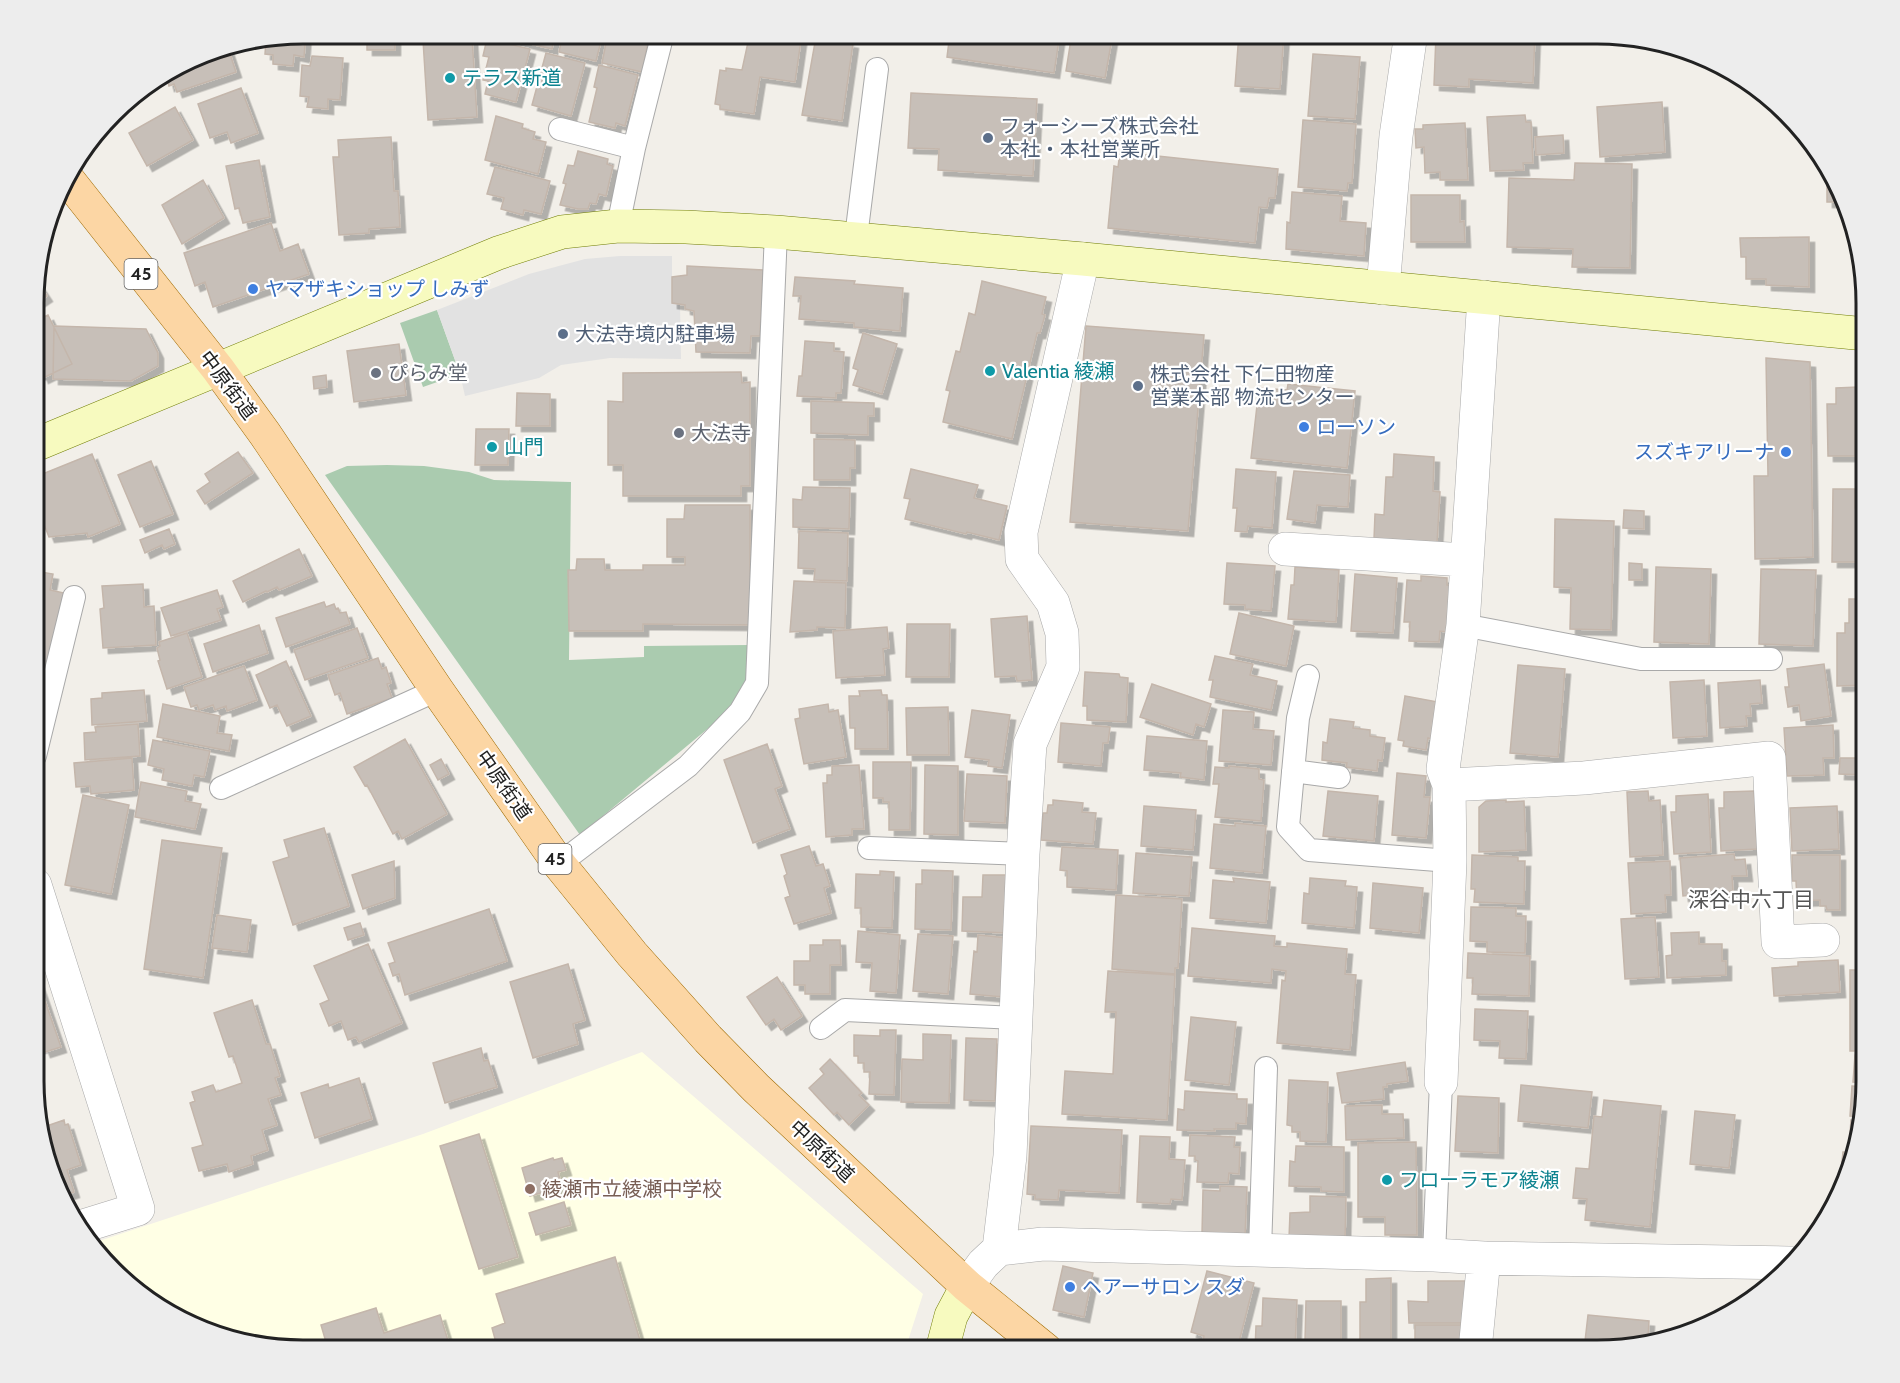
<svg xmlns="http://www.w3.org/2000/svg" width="1900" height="1383" font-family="Cabin,'Noto Sans JP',sans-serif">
<defs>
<filter id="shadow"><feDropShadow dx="5.5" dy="5.5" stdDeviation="0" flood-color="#0004"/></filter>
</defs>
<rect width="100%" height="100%" fill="#f2efe9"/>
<path fill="#ffffe5" d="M642 1052 923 1294 905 1350 285 1349 200 1330 138 1294 93 1243 423 1134Z"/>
<path fill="#aacbaf" d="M437 310 460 374 423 387 400 323Z
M387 465 424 466 469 472 494 480 571 482 569 660 644 657V646L748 645 746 679 729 711 580 835 325 475 347 466Z"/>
<path fill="#e2e2e2" d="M620 256H672V302L680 304 681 359 610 358 561 365 539 378 465 396 460 374 437 310 529 274 585 259Z"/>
<path fill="#c7bfb8" stroke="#c4b6ab" stroke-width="1.5" filter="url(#shadow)" d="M306 33 304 57 294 55 293 66 273 64V55L265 54 266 40Z
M367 33H395V50H367Z
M486 33H555L552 49Z
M563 33H603L596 61 559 52Z
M608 33H650L642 72 602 63Z
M750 33H802L795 82 760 77 754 114 720 109V105L715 104 720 70 726 71V68L742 70Z
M822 33H849L847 42 853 43 842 121 802 115 816 37 821 38Z
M950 33H1060L1054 73 947 57Z
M1072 33H1113L1105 78 1066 71Z
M1239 33H1284L1280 89 1235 86Z
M1433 33 1535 34 1533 83 1469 79V87L1434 85 1436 35Z
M472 37 477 117 428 120 423 40Z
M487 39 530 49 516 102 485 94 488 81 483 80 489 57 483 56Z
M228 48 236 72 177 92 174 84 169 86 166 75 200 53Z
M546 53 585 63 571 116 532 105Z
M1313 54 1360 57 1355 119 1308 116Z
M312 56 343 58 340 100 328 99V109L307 107 309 97 300 96 302 65 310 66Z
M599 65 638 75 625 126 616 123 615 128 589 122 597 88 594 87Z
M241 88 258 133 231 143 227 132 210 138 198 104Z
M911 93 1037 99 1033 176 938 170 939 149 908 148Z
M1662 102 1665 152 1600 157 1597 107Z
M175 107 193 140 147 166 129 133Z
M1525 115 1526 122H1531L1533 163H1523L1524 170 1490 171 1487 117Z
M496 116 523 124 522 128 535 132 533 139 546 142 538 174 485 160Z
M1303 120 1356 124 1352 183H1348L1347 191 1298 187Z
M1465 123 1468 180H1440V172L1425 173 1424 147 1416 148 1415 129H1423V125Z
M1563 135 1564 153 1536 155 1535 137Z
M391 137 394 191H398L400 227 369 229V233L339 235 333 157H339L338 140Z
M578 151 608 159 607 164 613 166 606 196 599 194 596 204 590 203 588 209H578L560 205 566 184 563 183 568 165 574 166Z
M1120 152 1278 169 1275 198H1269L1267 208 1259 207 1255 243 1108 228 1114 166 1118 167Z
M259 160 270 217 243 223 239 208 235 209 226 166Z
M1575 163 1632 164 1630 268 1572 267 1573 249 1507 247 1509 178 1574 180Z
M495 167 550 181 541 214 524 210 523 215 501 209 504 198 487 194Z
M1827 169 1839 183 1844 202H1827Z
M203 180 224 218 182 244 162 205Z
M1292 192 1342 196 1340 221 1366 223 1364 256 1286 249 1287 222 1290 223Z
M1411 195H1460V222L1464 221 1465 242H1411Z
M271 223 280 251 298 244 309 274 213 307 205 282 195 286 184 253Z
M1809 237V287L1766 285V279H1746V257H1741L1740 238Z
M687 266 763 270 760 336H751L750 353 696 352 694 311 685 309V305L672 303V277L687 275Z
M795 277 855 281 854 284 903 288 900 331 854 327V323L799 319 801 296H793Z
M35 278 47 296 35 304Z
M982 281 1046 297 1042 314 1045 315 1040 333H1037L1012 439 943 422 950 391 946 390 956 351 960 352 969 313 975 315Z
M48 315 72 364 43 378 41 373 35 376V321Z
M54 326 146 329 158 353V366L131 381 53 379Z
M1086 326 1204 335 1188 531 1070 522Z
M863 333 897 344 882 394 853 385 858 370 853 368Z
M805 341 834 343V351L844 352 841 393H836V398L797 396 799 376H802Z
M399 344 406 395 354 402 347 351Z
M1766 358 1810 362 1813 557 1755 559 1754 476H1768Z
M741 372 742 383 750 382V486H741V496H623V465H608V401L623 402V373Z
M326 375 327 387 314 389 313 377Z
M1288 384 1355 391 1347 468 1251 458 1259 388 1287 390Z
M1858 387V405H1856L1855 456H1828L1827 404H1836V388Z
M517 393 550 394V426H516Z
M811 401 874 403V416H868V435L811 433Z
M476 429H509L508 465H475Z
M814 439 855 440V468H850V480H814Z
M238 452 253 473 205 504 197 491 210 482 205 474Z
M92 454 120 524 88 537 87 533 49 537 39 512 35 513V477Z
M1394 454 1434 457 1433 491 1440 492 1437 543 1374 539 1375 514 1384 515 1386 477H1393Z
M151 461 173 514 140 527 118 475Z
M911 469 978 485 974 498 1007 506 999 540 967 532 966 534 905 519 910 499 904 498Z
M1236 469 1276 472 1272 528 1248 526 1247 532 1235 531 1237 508H1233Z
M1294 471 1350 475 1348 507 1317 505 1315 523 1287 519Z
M803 487 850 488 849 529 793 527V499L802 500Z
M1833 489H1855V508H1866V562H1832Z
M685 505H750V625L643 624V631H569L568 570H576L577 559H604L605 570H643V565H685V557H667V519H684Z
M1624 510 1644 511V529L1623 528Z
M1555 519 1614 521 1611 630 1570 629 1571 588 1554 587Z
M169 529 175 544 164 549 162 545 145 553 140 540Z
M799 531 848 533 847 581 814 580 815 569 798 568Z
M299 549 312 576 279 590 277 587 267 592 266 591 243 602 233 581Z
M1227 563 1275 566 1271 611 1245 609V605L1224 604Z
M1629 563 1642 564V580H1629Z
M1295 567 1339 570 1336 622 1288 619 1291 585H1294Z
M1656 567 1711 569 1709 644 1654 642Z
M1761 569 1816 570 1813 646 1759 644Z
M35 571 53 574 50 590 64 593 45 680 35 678Z
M1355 574 1397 578 1393 633 1351 631Z
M1421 576 1447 578V585H1451L1448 632 1440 631 1439 642 1409 641 1410 622H1404L1407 580 1421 581Z
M1856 577H1866V685L1837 686V633H1845V623H1849V599H1856Z
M794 581 846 583 845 628 817 627V630L790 632Z
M143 584 144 607 154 606 156 645 103 648 100 609 104 608 102 586Z
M217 590 223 607 217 609 221 620 171 636 161 608Z
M324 602 326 607 334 604 336 609 338 608 340 613 346 612 350 624 286 647 276 618Z
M1239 613 1294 626 1286 666 1230 654Z
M1027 616 1032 680 1017 681 1016 676 995 677 991 619Z
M907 624H950L949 677H906Z
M259 625 268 653 213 672 204 644Z
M887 627 889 648 883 649 885 675 836 678 833 631Z
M357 628 368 658 305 680 294 650Z
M187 633 202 677 167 689 158 661 160 660 157 648 160 646 159 642Z
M1215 656 1253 664 1250 675 1277 681 1271 710 1210 697 1213 680H1209Z
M378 658 382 669 386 667 391 683 387 684 392 698 347 714 340 693 335 695 328 675Z
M286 661 311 716 287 726 277 705 270 708 256 675Z
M1824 664 1831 716 1801 721 1799 705 1788 707 1785 687H1789L1787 669Z
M1518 665 1565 669 1558 757 1510 753Z
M244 666 257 700 227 711 226 706 215 710 213 705 199 710 197 705 191 707 184 687Z
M1085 672 1119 674 1120 677 1128 678 1126 722 1087 720V706H1083Z
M1704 680 1707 736 1673 738 1670 682Z
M1760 680 1762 703 1750 704 1751 716H1746L1747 726 1720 728 1718 683Z
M1152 684 1211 704 1204 727 1196 724 1193 735 1140 717Z
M144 690 147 721 92 725 91 699 102 698V693Z
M881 690 882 695H887L888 749H855V728H850L849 696H860L859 691Z
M1405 696 1438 702 1432 739 1428 738 1426 750 1403 746 1404 741 1398 740Z
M163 704 220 716 217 733 232 735 229 751 157 737Z
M828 704 829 712 838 710 846 757 804 764 795 719 800 718 799 709Z
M948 707 949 755H907L906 708Z
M972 710 1010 715 1002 768 988 766 989 760 965 757Z
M1223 710 1254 712 1253 729 1274 731 1271 765 1219 761Z
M1330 719 1354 722 1353 728 1370 730V736L1385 738 1382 761 1378 760 1377 771 1346 767 1347 763 1322 760 1323 742 1327 743Z
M1061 723 1110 727 1108 743H1103L1101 766 1058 762Z
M138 724 140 756 85 760 84 733 96 732 95 727Z
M1833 725 1834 758H1823L1824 775 1787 776 1784 728Z
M1147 736 1207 741 1204 780 1180 777 1181 773 1144 770Z
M405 739 447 814 402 839 398 831 393 834 367 785 365 786 354 767Z
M153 740 210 751 204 777 194 775 192 786 162 780 164 769 148 765Z
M767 744 782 786 775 789 790 829 753 843 724 760Z
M132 758 134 790 91 794 90 786 76 787 74 763Z
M1840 758H1866V775L1839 774Z
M441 759 449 774 438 780 430 765Z
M873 762H911L910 830H889V802H883V798H873Z
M859 765 864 829H852V835L826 837 823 783H827V775H832V766Z
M925 765 958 766V835L924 834Z
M1229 766 1259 769V779L1264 780 1261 821 1215 817 1219 784H1213L1215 767 1229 768Z
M1397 773 1426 776 1424 797H1430L1426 838 1392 835Z
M967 774 1007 776 1005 823 964 821Z
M141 782 187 791 185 801 201 804 195 829 135 817Z
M1328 791 1378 796 1374 841 1323 836Z
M1648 791 1649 801 1660 800 1663 855 1630 857 1627 792Z
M1754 791 1757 849 1721 851 1719 808H1724V792Z
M1708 794 1711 852 1674 854 1671 812H1676V796Z
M83 795 129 805 111 894 65 885Z
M1053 800 1083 803 1082 812 1096 813 1093 844 1041 840 1043 813H1047L1048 805H1053Z
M1506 800V802L1524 801 1526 850 1479 852V807L1486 801Z
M1144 806 1196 810 1193 850 1141 846Z
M1837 806 1839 849 1792 851 1790 808Z
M1235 823 1266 826 1262 873 1210 868 1214 824 1235 826Z
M324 828 349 906 293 925 273 862 289 857 284 840Z
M162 840 222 848 203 978 144 969Z
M809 846 816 866 823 864 830 886 824 888 831 913 794 924 785 898 790 896 784 876 787 874 781 855Z
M1062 847 1118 850 1116 890 1067 887V871L1060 870Z
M1136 853 1192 857 1189 896 1133 893Z
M1734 854 1735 860 1745 859 1747 876H1732L1733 891 1683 896 1680 858Z
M1472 855 1518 857V861H1525L1524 904 1474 902 1475 889H1471Z
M1792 855H1840V910H1827L1826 906H1820V900L1797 901 1796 881H1792Z
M394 861 395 898 363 909 352 875Z
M1670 861 1671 895H1665L1666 912 1631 914 1628 863Z
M922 870 953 871 951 930 915 929 916 884H922Z
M880 871 894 872 892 928 861 927V908H855L856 874 880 875Z
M983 875H1010L1008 933 962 931 963 897H982Z
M1233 878 1270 882 1266 923 1210 918 1213 880 1234 882Z
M1310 878 1346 881 1345 886 1357 887 1354 928 1302 923 1304 893 1309 894Z
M1373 883 1423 888 1419 933 1370 928Z
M1116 895 1182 899 1178 968H1175V974L1112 969Z
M1471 907 1516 908V916H1526L1525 953 1487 952V942L1470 941Z
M489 909 507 961 405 995 399 974 393 976 389 964 395 962 388 943Z
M217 915 251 920 247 952 212 948Z
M1655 917 1659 977 1625 979 1621 919Z
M360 923 364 935 348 940 344 928Z
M1192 928 1275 936 1274 946 1287 947V943L1347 949 1345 974 1356 975 1350 1050 1277 1043 1282 980 1285 981 1286 971 1272 969 1271 983 1188 976Z
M858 931 900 935 896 993 870 991 872 963 856 962Z
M1699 932V944H1722V961H1726V975L1667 978 1666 956 1672 955 1671 933Z
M918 934 953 936 948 994 913 991Z
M978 935 1008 938 1003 997 970 994 974 951 977 952Z
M823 940H840L841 965H830V994H805V985H794V961H810V945H823Z
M368 944 402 1023 359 1042 356 1037 348 1040 341 1021 329 1026 320 1004 329 1000 314 966Z
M1468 953 1530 956 1529 996 1472 994 1473 978H1467Z
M1838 960 1840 992 1774 996 1772 968 1798 966V962Z
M568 964 585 1020 573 1024 578 1044 533 1058 510 982Z
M1850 970H1866V1051H1850Z
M1108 971 1175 975 1167 1120 1062 1114 1065 1071 1113 1074 1116 1012H1105Z
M35 972 61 1047 45 1052 43 1047 35 1049Z
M777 977 802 1016 781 1030 774 1019 766 1025 747 997Z
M252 1000 266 1044H270L280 1076 275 1078 281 1095 268 1099 277 1125 262 1130 268 1150 251 1156 253 1164 229 1172 227 1164 199 1171 192 1148 203 1145 190 1103 195 1101 192 1092 213 1085 216 1092 242 1083 233 1056 229 1057 214 1013Z
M1475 1009 1528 1011 1526 1059 1499 1058 1500 1041 1474 1040Z
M1191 1017 1236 1022 1229 1085 1185 1080Z
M880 1030H896L894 1095 869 1094 870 1072H864V1063H858V1056H854V1035L880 1036Z
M923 1034 951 1035 949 1103 901 1102 902 1059 923 1060Z
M966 1038 997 1039 995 1101 964 1100Z
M481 1048 484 1061 488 1060 497 1087 445 1103 433 1063Z
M1855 1055 1866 1056V1083L1853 1082Z
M830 1059 862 1093 859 1095 869 1105 849 1125 837 1112 834 1115 809 1088 824 1074 820 1069Z
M1405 1062 1408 1081 1387 1084V1087H1383L1384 1099 1342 1103 1337 1073Z
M359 1078 372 1119 315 1138 301 1093 328 1084 329 1088Z
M1289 1080 1328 1082 1326 1142 1300 1141V1132H1292V1126L1287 1125Z
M1521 1085 1592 1092 1588 1128 1518 1121Z
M1852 1086 1866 1087V1098L1862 1117 1850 1116Z
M1185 1091 1237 1094V1099H1247L1246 1124 1236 1123V1129H1214L1215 1131 1177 1130 1178 1109 1184 1110Z
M1458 1096 1499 1098 1498 1153 1455 1151Z
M1604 1100 1661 1106 1650 1227 1585 1220 1587 1199 1573 1198 1576 1168 1589 1169 1594 1116 1602 1117Z
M1382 1105V1114H1403L1404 1138 1346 1140 1345 1106Z
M1695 1111 1735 1115 1729 1168 1690 1164Z
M64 1120 65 1125 68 1124 81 1165 67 1170 74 1192 62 1196 41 1132 43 1131 41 1128Z
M1851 1120 1861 1121 1855 1148 1849 1147Z
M1031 1126 1122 1130 1119 1193 1059 1190 1058 1200 1035 1199V1195L1027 1194Z
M479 1134 518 1257 479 1269 440 1146Z
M1190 1135 1235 1137 1234 1147H1240L1239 1174 1229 1173 1228 1183 1197 1182 1198 1161 1195 1160V1156H1189Z
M1140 1136 1170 1137 1169 1159 1185 1160 1182 1200 1171 1199 1170 1204 1137 1202Z
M1416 1142 1417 1235H1385V1217H1358V1143Z
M1296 1146 1344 1147V1192L1321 1191V1187L1289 1186 1290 1161 1295 1162Z
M1843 1152 1854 1153 1847 1183 1838 1198Z
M553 1158 554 1160 562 1158 566 1170 558 1172 562 1187 530 1196 522 1168Z
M1220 1186 1247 1187 1245 1236 1202 1234 1203 1190 1220 1191Z
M1310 1196 1346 1197 1345 1239 1289 1238 1290 1213 1310 1212Z
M564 1202 571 1225 536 1235 529 1213Z
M615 1257 642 1347 633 1350H498L492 1328 505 1323 496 1294Z
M1063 1266 1093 1273 1084 1317 1053 1310Z
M1207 1271 1254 1283 1237 1350H1201L1204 1336 1191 1332Z
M1391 1278V1346H1360V1302H1366V1279Z
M1428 1281H1471V1323H1409L1408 1301 1428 1302Z
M1263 1298 1297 1300 1295 1350H1255L1256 1326H1262Z
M1306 1301H1341V1350H1301L1302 1341H1305Z
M376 1308 384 1333 440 1315 451 1350 328 1349 321 1325Z
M1588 1315 1649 1321 1648 1338 1598 1350H1584Z
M1415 1325H1468V1350H1415Z"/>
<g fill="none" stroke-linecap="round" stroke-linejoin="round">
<defs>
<path id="lane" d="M560 129 634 148
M618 226 634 148 663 33
M856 237 877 69
M1463 625 1641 659H1771
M1308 676 1298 718 1288 827 1309 850 1450 861
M35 756 74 597
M1293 771 1339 777
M221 788 437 690
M869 848 1023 854
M559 864 688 766 740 712 757 683 776 232
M821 1028 845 1010 1016 1018
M1260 1250 1266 1068
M1434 1255 1441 1082"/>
<path id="street" d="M1383 288 1396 136 1411 33
M1285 549 1466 560
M1449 785 1584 778 1769 758 1778 942 1823 940
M35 885 138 1209 80 1227
M1441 1082 1450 861 1449 785 1443 769 1463 625 1484 297
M999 1249 1010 1156 1023 854 1030 744 1063 667 1062 633 1053 603 1022 559 1021 532 1083 259
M967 1286 983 1264 999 1249 1043 1244 1434 1255 1484 1258 1789 1263
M1475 1350 1484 1258"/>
<path id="secondary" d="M35 445 498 253 562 232 618 226 686 227 776 232 1083 259 1866 334
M942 1350 951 1316 967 1286"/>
<path id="primary" d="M66 177 218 369 265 434 437 690 559 864 632 954 708 1039 756 1088 967 1286 1046 1350"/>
</defs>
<use href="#lane" stroke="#a9a9a9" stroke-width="24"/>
<use href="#street" stroke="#a9a9a9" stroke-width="34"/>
<use href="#secondary" stroke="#707d05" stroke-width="34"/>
<use href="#primary" stroke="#a06b00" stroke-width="34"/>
<use href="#lane" stroke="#fff" stroke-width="22"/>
<use href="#street" stroke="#fff" stroke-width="33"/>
<use href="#secondary" stroke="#f7fabf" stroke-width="33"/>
<use href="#primary" stroke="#fcd6a4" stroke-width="33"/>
</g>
<g fill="#0f9aa8" stroke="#fff" stroke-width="2">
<circle cx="450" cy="78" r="6"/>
<circle cx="990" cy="371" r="6"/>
<circle cx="492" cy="447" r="6"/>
<circle cx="1387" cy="1180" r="6"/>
</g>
<g fill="#5c6f8a" stroke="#fff" stroke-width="2">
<circle cx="988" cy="138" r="6"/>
<circle cx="563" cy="334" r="6"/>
<circle cx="1138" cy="386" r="6"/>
</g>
<g fill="#3f7fe0" stroke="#fff" stroke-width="2">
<circle cx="253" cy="289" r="6"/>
<circle cx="1304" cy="427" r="6"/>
<circle cx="1786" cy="452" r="6"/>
<circle cx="1070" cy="1287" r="6"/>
</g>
<g fill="#6b7280" stroke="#fff" stroke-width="2">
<circle cx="376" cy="373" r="6"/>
<circle cx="679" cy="433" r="6"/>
</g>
<circle fill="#8d6e63" stroke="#fff" stroke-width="2" cx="530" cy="1189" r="6"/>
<g text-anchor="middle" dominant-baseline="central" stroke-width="4.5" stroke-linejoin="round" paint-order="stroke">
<g fill="#fff" stroke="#646464" stroke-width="1.5">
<rect x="124.5" y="259" width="33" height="30" rx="4.5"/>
<rect x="538.5" y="844" width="33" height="30" rx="4.5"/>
</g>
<g font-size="18" font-weight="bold" fill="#222">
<text x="141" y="274">45</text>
<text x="555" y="859">45</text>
</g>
<g font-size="20" fill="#0d838f" stroke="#fff" text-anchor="start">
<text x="462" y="78">テラス新道</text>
<text x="1002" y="371">Valentia 綾瀬</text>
<text x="504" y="447">山門</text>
<text x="1399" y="1180">フローラモア綾瀬</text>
</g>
<g font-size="20" fill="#4e5e75" stroke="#fff" text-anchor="start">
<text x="1000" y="126">フォーシーズ株式会社<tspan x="1000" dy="23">本社・本社営業所</tspan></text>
<text x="575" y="334">大法寺境内駐車場</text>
<text x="1150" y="374">株式会社 下仁田物産<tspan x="1150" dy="23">営業本部 物流センター</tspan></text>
</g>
<g font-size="20" fill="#366cbe" stroke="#fff" text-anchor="start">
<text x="265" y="289">ヤマザキショップ しみず</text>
<text x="1316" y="427">ローソン</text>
<text x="1774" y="452" text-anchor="end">スズキアリーナ</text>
<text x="1082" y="1287">ヘアーサロン スダ</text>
</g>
<g font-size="20" fill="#5b616d" stroke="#fff" text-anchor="start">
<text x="388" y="373">ぴらみ堂</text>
<text x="691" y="433">大法寺</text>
</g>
<g font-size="20" fill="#222" stroke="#fff">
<text transform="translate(228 385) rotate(53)">中原街道</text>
<text transform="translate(504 785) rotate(55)">中原街道</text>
<text transform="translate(822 1151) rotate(43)">中原街道</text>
</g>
<g font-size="20" fill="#785e54" stroke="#fff" text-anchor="start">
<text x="542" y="1189">綾瀬市立綾瀬中学校</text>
</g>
<g font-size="21" fill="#555" stroke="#fff">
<text x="1751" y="899">深谷中六丁目</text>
</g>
</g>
<path d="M0 0H1900V1383H0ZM303 44H1597A259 259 0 0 1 1856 303V1081A259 259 0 0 1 1597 1340H303A259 259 0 0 1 44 1081V303A259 259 0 0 1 303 44Z" fill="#ededed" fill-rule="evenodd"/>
<path fill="none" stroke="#222" stroke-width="3" d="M303 44H1597A259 259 0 0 1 1856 303V1081A259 259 0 0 1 1597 1340H303A259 259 0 0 1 44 1081V303A259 259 0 0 1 303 44Z"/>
</svg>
